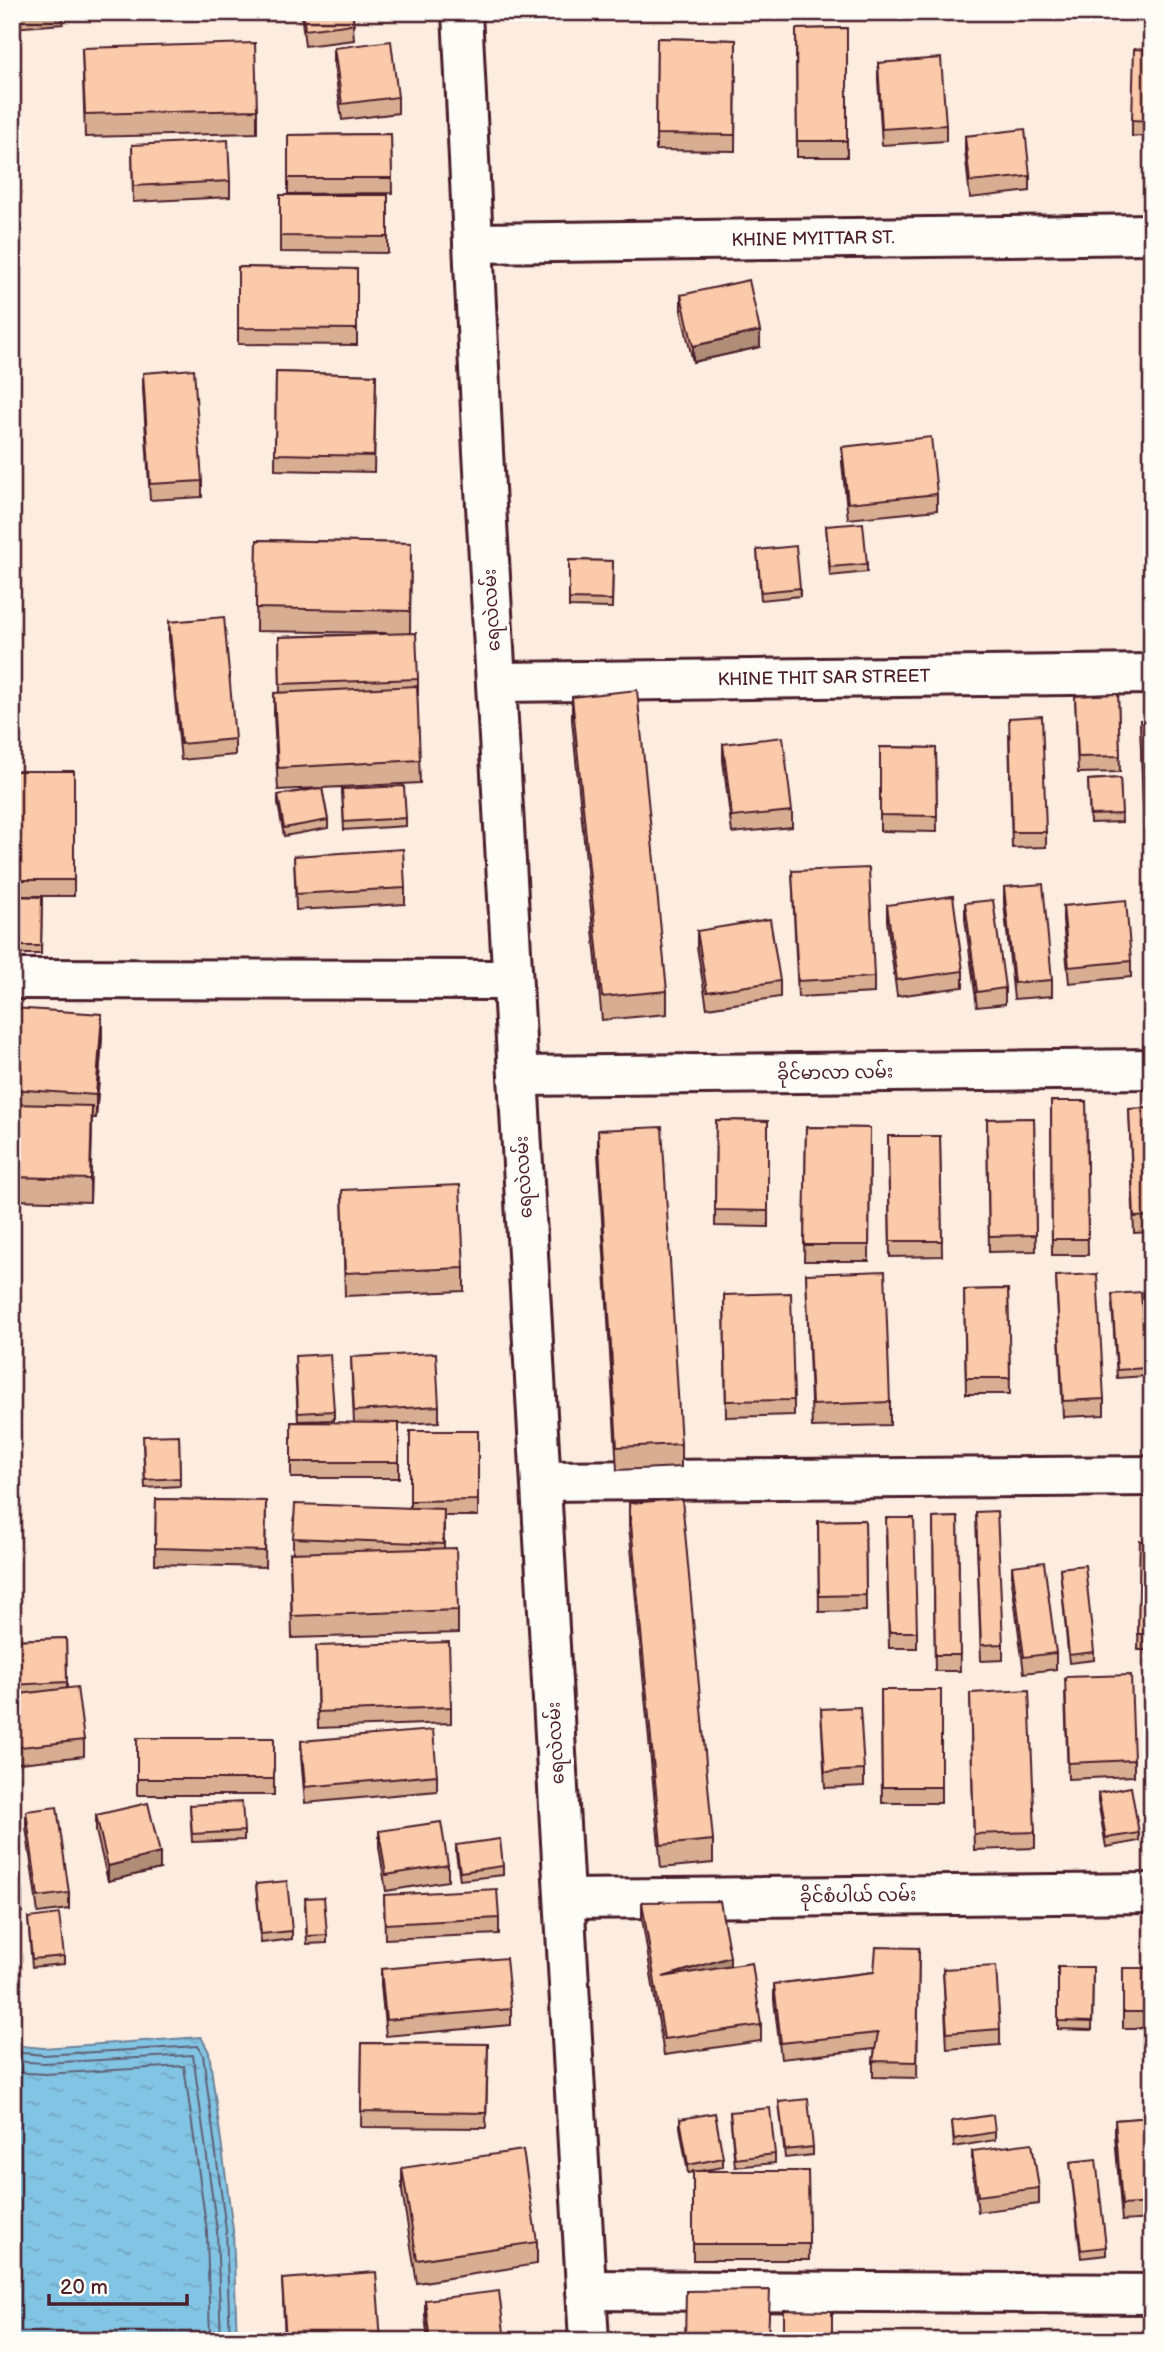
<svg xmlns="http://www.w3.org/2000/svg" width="1164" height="2353" font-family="'Balsamiq Sans','Noto Sans Myanmar',sans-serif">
<defs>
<pattern id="water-ripples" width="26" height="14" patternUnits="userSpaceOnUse" patternTransform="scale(1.75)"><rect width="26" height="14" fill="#82c4e3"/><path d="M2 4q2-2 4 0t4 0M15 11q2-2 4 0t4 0" fill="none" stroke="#72a8c3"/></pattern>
</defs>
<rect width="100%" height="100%" fill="#fcede0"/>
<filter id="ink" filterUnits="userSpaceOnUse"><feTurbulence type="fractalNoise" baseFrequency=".0143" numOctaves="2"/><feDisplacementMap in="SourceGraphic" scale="14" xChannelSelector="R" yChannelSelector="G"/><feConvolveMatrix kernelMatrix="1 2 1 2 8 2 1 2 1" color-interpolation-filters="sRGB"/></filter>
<g filter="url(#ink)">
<path fill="url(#water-ripples)" stroke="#6c8299" stroke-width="2" d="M201 2037 209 2052 233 2230 237 2341H12V2045L43 2048Z"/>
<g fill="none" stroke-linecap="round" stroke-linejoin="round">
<path stroke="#606175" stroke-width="2" d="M12 2052 43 2055 198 2046 203 2055 226 2230 230 2341
M12 2061 44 2063 193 2055 217 2231 221 2341
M12 2072 45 2074 184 2066 207 2232 210 2341"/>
<defs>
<path id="minor" d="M473 243 1152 234
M496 682 1152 674
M12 979 512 980
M519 1076 1152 1069
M541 1481 1152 1476
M565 1899 1152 1893
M586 2290 1152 2294"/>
<path id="secondary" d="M462 12 483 452 589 2341"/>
</defs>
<use href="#minor" stroke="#4a1f2b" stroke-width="44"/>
<use href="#secondary" stroke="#4a1f2b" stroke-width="44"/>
<use href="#minor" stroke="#fdfcf7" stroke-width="38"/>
<use href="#secondary" stroke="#fdfcf7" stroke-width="38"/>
</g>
<path fill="#d7ae92" stroke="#4a1f2b" stroke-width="2" d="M12 12H63V24L12 28Z
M301 12H352L354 40 305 46Z
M847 28V157H797L796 29Z
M657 38 736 40 735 151 656 150Z
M82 48 257 110V133L85 137Z
M334 48 398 97V113L342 120 334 64Z
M1152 50V137L1132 136V120Z
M878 63 946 125V141L882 145 878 79Z
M391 134 392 193 288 194V135Z
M965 136 1030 176V191L970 198 965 151Z
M132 145 230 181V197L133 202Z
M280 195H388V253L280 252Z
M238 267 357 269V345L238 344Z
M681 295 760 347 693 362 681 311Z
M276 372 376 375 374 472 275 470Z
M143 373 202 481V497L150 500 143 389Z
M842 447 937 494V510L848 519 842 463Z
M826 526 867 564V572L830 576Z
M257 540 411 543 410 633 418 679V695H417L420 783 322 788 328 820V828L284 836 278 804V795L319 788 278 790 274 715V693H280L279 637 386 633 256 631Z
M757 550 800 588V596L761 600Z
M569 560 613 561 612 608 569 607Z
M169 622 235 739V755L181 760 169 638Z
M1118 694 1120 772 1078 773 1075 696Z
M572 697 667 991V1014L602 1020 572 720Z
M1140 720H1152V838H1144Z
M1009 734 1046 832V847L1012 848Z
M723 744 792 811V827L732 833 723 760Z
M880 747 936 748 937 832 880 831Z
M12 771H74V896H12Z
M1120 778 1122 822 1090 823 1088 780Z
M342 789 406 818V826L344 830Z
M294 856 405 888V904L296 910Z
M792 871 874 977V993L798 997Z
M1004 887 1052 980V996L1014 999 1004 903Z
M12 896 42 897 41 954H12Z
M965 903 1005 988V1004L977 1007 965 919Z
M887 905 963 971V987L897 996 887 921Z
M1063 906 1131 961V977L1069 983 1063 921Z
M697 931 780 981V997L707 1008 697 947Z
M12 1008 102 1037 96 1118H92L90 1202 12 1200Z
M1051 1101H1086L1088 1255H1052Z
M1152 1108V1232L1134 1233 1129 1109Z
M1034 1118 1036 1251 989 1252 987 1119Z
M716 1120 768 1121V1227L715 1226Z
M806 1127 870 1128 869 1261H804Z
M598 1130 681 1444V1467L617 1470 598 1153Z
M888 1136H940L942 1256 890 1257Z
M342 1190 464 1268V1291L345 1296Z
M806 1274 890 1402V1425L812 1427Z
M1056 1276 1104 1399V1415L1063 1417Z
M1008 1289 1010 1394H966L964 1290Z
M724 1295 794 1400V1415L726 1417Z
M1112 1303 1146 1368V1376L1117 1378Z
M351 1357 439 1406V1422L399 1424V1478H291V1422L354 1423Z
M295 1365 334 1411V1420L298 1421Z
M410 1431H478V1516H444V1548L458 1610V1633L292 1638 290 1553 293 1552V1538L410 1508Z
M179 1435 180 1486 145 1488 143 1444Z
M156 1499 266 1501 265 1567 155 1564Z
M629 1503 713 1840V1863L661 1868 629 1526Z
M976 1512 1003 1644V1660L981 1661Z
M958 1517 960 1671H935L933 1518Z
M865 1520 866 1611 819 1612 818 1521Z
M886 1534 917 1632V1648H889Z
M1140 1541H1152V1650H1138Z
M1012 1566 1056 1653V1669L1024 1673 1012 1582Z
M1060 1568 1094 1652V1660L1069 1663Z
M66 1638 67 1688 84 1740V1756L12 1764V1640Z
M316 1646 451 1707V1723L318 1728Z
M881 1690H941V1803H882Z
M970 1693 1035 1832V1848L974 1850Z
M1065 1693 1134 1760V1776L1068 1779Z
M821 1709 864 1770V1786L825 1788Z
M1147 1718H1152V1787H1147Z
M137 1738H274V1795H137Z
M301 1741 437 1775V1791L305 1803 301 1757Z
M1098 1793 1139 1833V1841L1106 1847 1098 1801Z
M190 1805 244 1831V1840L192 1842Z
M26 1811 69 1893V1909L38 1913 26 1827Z
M12 1815 22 1896V1912L12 1913Z
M96 1815 160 1869 108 1881 96 1831Z
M379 1831 448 1865V1881L386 1891 379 1847Z
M456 1845 503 1866V1875L460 1880 456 1853Z
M256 1884 292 1931V1939L261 1943Z
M384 1895 499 1918V1934L385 1939Z
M642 1902 730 1967 761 2025V2041L664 2055 642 1918Z
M305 1906 327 1935V1943L307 1944Z
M28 1918 64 1956V1964L32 1967Z
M919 1948 917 2078 873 2077V2061L875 2049 781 2059 774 2000V1984L874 1972Z
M1058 1967H1093L1092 2030 1058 2029Z
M1123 1968H1152V2028H1123Z
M381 1969 511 2009V2025L386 2036 381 1985Z
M943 1969 1000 2029V2045L947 2049Z
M362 2043 488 2044 486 2128 361 2127Z
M779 2102 813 2147V2155L785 2158Z
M730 2112 775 2154V2163L735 2167Z
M1152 2117V2219L1122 2221 1115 2136V2120Z
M680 2119 723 2158V2167L699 2171H808L809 2260H693V2172L688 2173 680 2127Z
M952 2121 995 2132V2140L954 2147Z
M972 2151 1039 2188V2204L978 2212 972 2167Z
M1070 2162 1106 2247V2255L1081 2258Z
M402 2168 537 2242V2264L417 2283 402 2191Z
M282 2279 381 2341H285Z
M425 2300 505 2341H428L425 2316Z"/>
<path fill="#af8d77" stroke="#4a1f2b" stroke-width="2" d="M760 331V347L693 362V346Z
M102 1014V1037L96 1118V1095Z
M92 1106V1128L90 1202V1179Z
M160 1853V1869L108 1881V1866Z
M730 1957V1973L663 1977Z"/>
<path fill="#facaaa" stroke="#4a1f2b" stroke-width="2" d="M303 12H352L354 24 305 30Z
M847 28V141H797L796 29Z
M657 38 736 40 735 135 656 134Z
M391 41 398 97 342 104 334 48Z
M255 43 257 110 85 114 82 48Z
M1134 49 1152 50V121L1132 120Z
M941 58 946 125 882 129 878 63Z
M1025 129 1030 176 970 182 965 136Z
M391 134 392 178H288V135Z
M228 140 230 181 133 186 132 145Z
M280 195H388V237L280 236Z
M238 267 357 269V329L238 328Z
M749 280 760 331 693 346 681 295Z
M194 369 202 481 150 484 143 373Z
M276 372 376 375 374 456 275 454Z
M931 437 937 494 848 503 842 447Z
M863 523 867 564 830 567 826 526Z
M257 540 411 543 410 611 256 608Z
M796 546 800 588 761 592 757 550Z
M569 560 613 561 612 600 569 599Z
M224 617 235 739 181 744 169 622Z
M416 633 418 679 280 684 279 637Z
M417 686 420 760 278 768 274 693Z
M637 690 667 991 602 997 572 697Z
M1118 694 1120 756 1078 757 1075 696Z
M1042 716 1046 832H1012L1009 718Z
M1140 720H1152V822H1144Z
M783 737 792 811 732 817 723 744Z
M880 747 936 748 937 816 880 815Z
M12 771H74V880H12Z
M1120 778 1122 814 1090 815 1088 780Z
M404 786 406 818 344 822 342 789Z
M322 788 328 820 284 828 278 795Z
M403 849 405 888 296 894 294 856Z
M869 868 874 977 798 981 792 871Z
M1043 884 1052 980 1014 983 1004 887Z
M12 896 42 897 41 946H12Z
M953 896 963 971 897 980 887 905Z
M993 900 1005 988 977 992 965 903Z
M1126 900 1131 961 1069 967 1063 906Z
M770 919 780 981 707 992 697 931Z
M12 1008 102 1014 96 1095 12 1089Z
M1051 1101H1086L1088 1239H1052Z
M12 1104 92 1106 90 1179 12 1177Z
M1152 1108V1216L1134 1217 1129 1109Z
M1034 1118 1036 1235 989 1236 987 1119Z
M716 1120 768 1121V1211L715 1210Z
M662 1127 681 1444 617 1447 598 1130Z
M806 1127 870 1128 869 1245H804Z
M888 1136H940L942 1241H890Z
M460 1185 464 1268 345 1273 342 1190Z
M885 1271 890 1402 812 1405 806 1274Z
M1097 1274 1104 1399 1063 1401 1056 1276Z
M1008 1289 1010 1378H966L964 1290Z
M1141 1292 1146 1368 1117 1370 1112 1294Z
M791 1293 794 1400 726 1401 724 1295Z
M436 1353 439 1406 354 1411 351 1357Z
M330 1354 334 1411 298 1413 295 1356Z
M291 1422 399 1423V1462H291Z
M410 1431H478V1500L410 1501Z
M179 1435 180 1478 145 1480 143 1436Z
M156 1499 266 1501 265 1551 155 1548Z
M682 1499 713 1840 661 1845 629 1503Z
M295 1504 444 1509 443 1544 293 1538Z
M997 1511 1003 1644 981 1645 976 1512Z
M958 1517 960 1655H935L933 1518Z
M886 1518H914L917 1632H889Z
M865 1520 866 1595 819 1596 818 1521Z
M1140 1541H1152V1634H1138Z
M456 1548 458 1610 292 1616 290 1553Z
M1044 1562 1056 1653 1024 1657 1012 1566Z
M1085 1565 1094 1652 1069 1655 1060 1568Z
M66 1638 67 1682 12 1685V1640Z
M449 1642 451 1707 318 1712 316 1646Z
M1131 1675 1134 1760 1068 1763 1065 1677Z
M77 1687 84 1740 12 1748V1695Z
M881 1690H941V1787H882Z
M1029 1690 1035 1832 974 1834 970 1693Z
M860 1707 864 1770 825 1772 821 1709Z
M1147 1718H1152V1779H1147Z
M433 1730 437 1775 305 1787 301 1741Z
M137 1738H274V1779H137Z
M1131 1787 1139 1833 1106 1838 1098 1793Z
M242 1802 244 1831 192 1834 190 1805Z
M148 1803 160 1853 108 1866 96 1815Z
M57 1807 69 1893 38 1897 26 1811Z
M12 1815 22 1896 12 1898Z
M441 1822 448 1865 386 1875 379 1831Z
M500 1839 503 1866 460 1872 456 1845Z
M287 1881 292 1931 261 1934 256 1884Z
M497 1889 499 1918 385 1924 384 1895Z
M324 1897 327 1935 307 1936 305 1898Z
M720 1901 730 1957 663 1977 752 1963 761 2025 664 2039 642 1902Z
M59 1914 64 1956 32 1959 28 1918Z
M876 1947 919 1948 917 2062 873 2061 878 2033 781 2043 774 1984 874 1972Z
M506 1958 511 2009 386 2020 381 1969Z
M996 1966 1000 2029 947 2033 943 1969Z
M1058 1967H1093L1092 2022 1058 2021Z
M1123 1968H1152V2012H1123Z
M362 2043 488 2044 486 2113 361 2111Z
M808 2099 813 2147 785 2150 779 2102Z
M770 2108 775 2154 735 2159 730 2112Z
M715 2113 723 2158 688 2165 680 2119Z
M993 2115 995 2132 954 2139 952 2121Z
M1152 2117V2203L1122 2205 1115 2120Z
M1032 2143 1039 2188 978 2196 972 2151Z
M523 2150 537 2242 417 2260 402 2168Z
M1096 2159 1106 2247 1081 2250 1070 2162Z
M693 2171H808L809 2244H693Z
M376 2272 381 2341H286L282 2279Z
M770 2290 768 2341H685L686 2291Z
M499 2291 505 2341H430L425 2300Z
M784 2310 832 2311V2341H784Z"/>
</g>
<g text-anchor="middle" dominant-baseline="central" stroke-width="6" stroke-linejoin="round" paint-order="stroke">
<g font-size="18" fill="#4a1f2b" stroke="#fdfcf7">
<text transform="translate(813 239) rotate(-1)">KHINE MYITTAR ST.</text>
<text transform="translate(492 610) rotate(-93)">ရေလဲလမ်း</text>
<text transform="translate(824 678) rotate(-1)">KHINE THIT SAR STREET</text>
<text transform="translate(835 1073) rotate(-1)">ခိုင်မာလာ လမ်း</text>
<text transform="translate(524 1177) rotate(-93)">ရေလဲလမ်း</text>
<text transform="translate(556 1743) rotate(-93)">ရေလဲလမ်း</text>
<text transform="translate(858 1896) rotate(-1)">ခိုင်စံပါယ် လမ်း</text>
</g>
</g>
<rect width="1164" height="2353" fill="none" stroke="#fdfcf7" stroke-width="42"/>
<rect x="21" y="21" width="1122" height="2311" fill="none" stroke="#4a1f2b" stroke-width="2.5" filter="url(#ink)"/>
<path d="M49 2294v10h138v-10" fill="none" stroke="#4a1f2b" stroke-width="3.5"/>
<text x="60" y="2294" font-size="21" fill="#4a1f2b" stroke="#fdfcf7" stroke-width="5" paint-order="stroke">20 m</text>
</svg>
